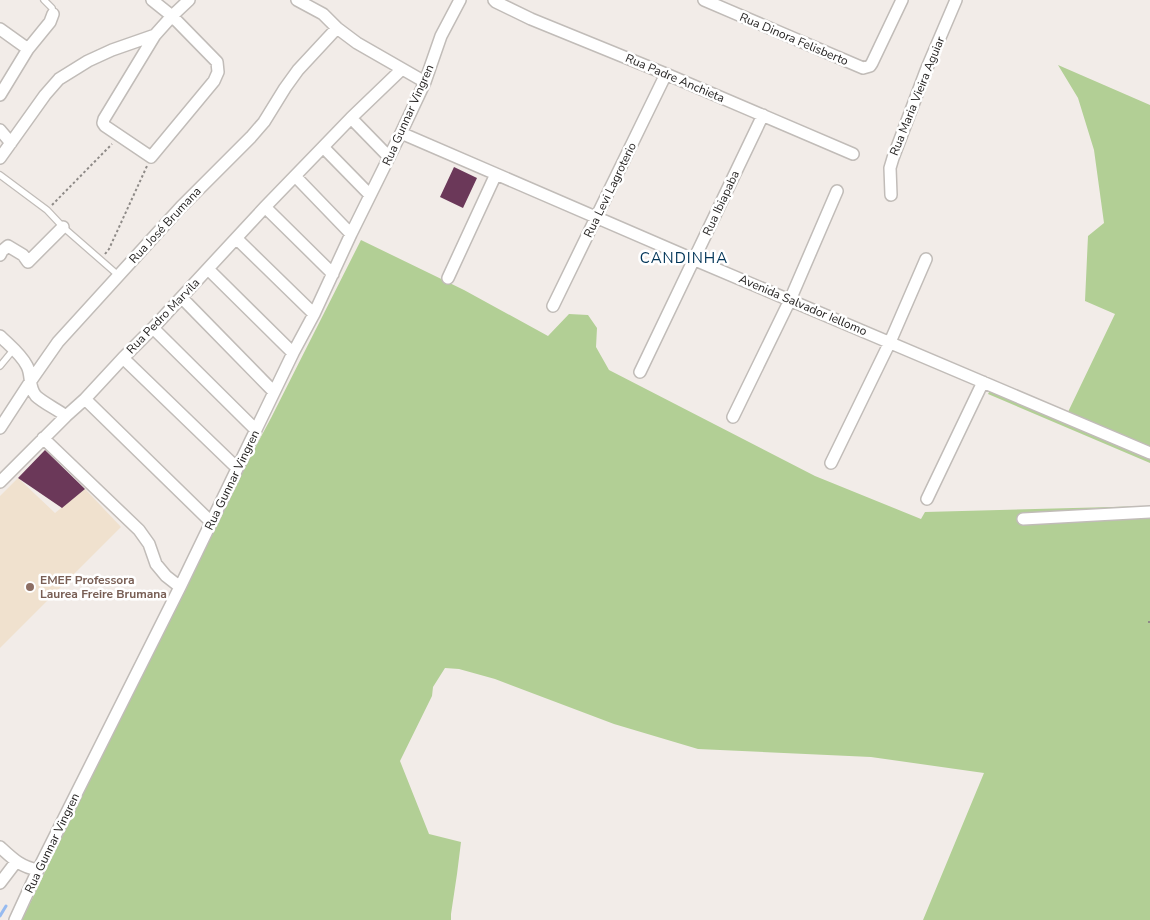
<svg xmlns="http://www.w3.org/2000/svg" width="1150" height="920" font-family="'Nunito Sans',sans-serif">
<rect width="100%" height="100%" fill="#f2ece8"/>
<path fill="#f0e1ce" d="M18 478 55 513 85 489 121 527 0 648V496Z"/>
<path fill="#b2cf95" d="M1058 65 1150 105V463L988 394 994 382 1068 412 1115 314 1085 301 1088 236 1104 223 1094 150 1078 98Z
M361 240 464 290 548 336 569 314 588 315 597 328 596 347 609 370 815 476 921 519 925 512 1150 506V920H923L984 773 871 757 698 749 614 724 495 679 459 669 445 668 433 687 432 696 400 761 429 834 461 842 457 874 451 914V920H22L185 579 271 418Z"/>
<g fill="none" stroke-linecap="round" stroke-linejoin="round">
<path stroke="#97bbf0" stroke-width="3" d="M0 916 6 906"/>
</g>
<path fill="#6b3859" d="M454 167 477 178 463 208 440 197Z
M45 450 85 489 62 508 18 478Z"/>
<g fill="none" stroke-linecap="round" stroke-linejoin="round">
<defs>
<path id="lane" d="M44 0 52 8 53 14
M0 175 47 210 63 227 118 275
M0 366 14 349"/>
<path id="street" d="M152 0 172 16 217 62 218 72 214 81 151 157 105 126 103 123 104 119 155 35
M297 0 323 14 337 28 357 43 425 82
M494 0 496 2 531 19 666 74 853 154
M704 0 863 68 870 66 872 63 902 0
M0 29 28 49
M0 95 28 49 50 22 53 14
M351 118 389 157
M0 130 11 143
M401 133 695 260 1150 453
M323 147 370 195
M0 158 45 95 59 79 88 61 112 50 155 35 172 16 189 0
M295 176 351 234
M891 195 890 168 893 158 927 68 956 0
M265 207 333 274
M237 239 314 314
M0 255 2 251 8 246 23 255 28 262 63 227
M208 269 293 353
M448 278 496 174
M182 298 274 392
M553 306 666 74
M153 328 256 430
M0 336C9 345 21 354 27 366 32 375 28 387 36 396 42 402 58 410 66 416
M123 358 237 468
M640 372 763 115
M85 399 211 522
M733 417 790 300 837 191
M0 428 30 382 58 342 181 207 251 137 264 122 285 88 298 70 337 28
M43 438 139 530 149 544 156 564 166 576 180 587
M831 463 890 342 926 259
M0 482 66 416 85 399 123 358 153 328 265 207 323 147 351 118 402 69
M927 499 983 382
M1023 519 1150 512
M0 847C13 859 21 867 38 870
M0 883 16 862
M15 920 38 870 180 587 293 353 314 314 351 234 401 133 425 82 441 36 460 0"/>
</defs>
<use href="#lane" stroke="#c1bcb8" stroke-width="8"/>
<use href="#street" stroke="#c1bcb8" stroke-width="14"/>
<path stroke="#8e8a87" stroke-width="2" stroke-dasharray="2.5 2.5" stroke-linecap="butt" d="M52 205 112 144
M105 254 109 249 147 166
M1148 622H1150"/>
<use href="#lane" stroke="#fff" stroke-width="5.5"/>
<use href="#street" stroke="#fff" stroke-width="11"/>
</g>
<circle fill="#8d6e63" stroke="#fff" stroke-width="2" cx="30" cy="587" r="5"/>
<g text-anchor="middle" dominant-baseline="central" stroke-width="5" stroke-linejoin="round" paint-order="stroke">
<g font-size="12" fill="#201e1d" stroke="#fff">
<text transform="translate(794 39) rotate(23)">Rua Dinora Felisberto</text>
<text transform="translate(675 78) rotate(23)">Rua Padre Anchieta</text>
<text transform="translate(917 96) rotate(-68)">Rua Maria Vieira Aguiar</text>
<text transform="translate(408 115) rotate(-66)">Rua Gunnar Vingren</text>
<text transform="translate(610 190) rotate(-64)">Rua Levi Lagroterio</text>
<text transform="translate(721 203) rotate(-65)">Rua Ibiapaba</text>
<text transform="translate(165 225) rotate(-47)">Rua José Brumana</text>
<text transform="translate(803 305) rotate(23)">Avenida Salvador Iellomo</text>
<text transform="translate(163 316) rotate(-46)">Rua Pedro Marvila</text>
<text transform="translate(232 480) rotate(-64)">Rua Gunnar Vingren</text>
<text transform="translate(52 843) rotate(-64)">Rua Gunnar Vingren</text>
</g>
<g font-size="12" font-weight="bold" fill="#785e54" stroke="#fff" text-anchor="start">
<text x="40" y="580">EMEF Professora<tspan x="40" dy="14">Laurea Freire Brumana</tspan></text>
</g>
<g font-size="15" letter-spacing="1" fill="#023558" stroke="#fff">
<text x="684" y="258">CANDINHA</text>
</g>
</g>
</svg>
